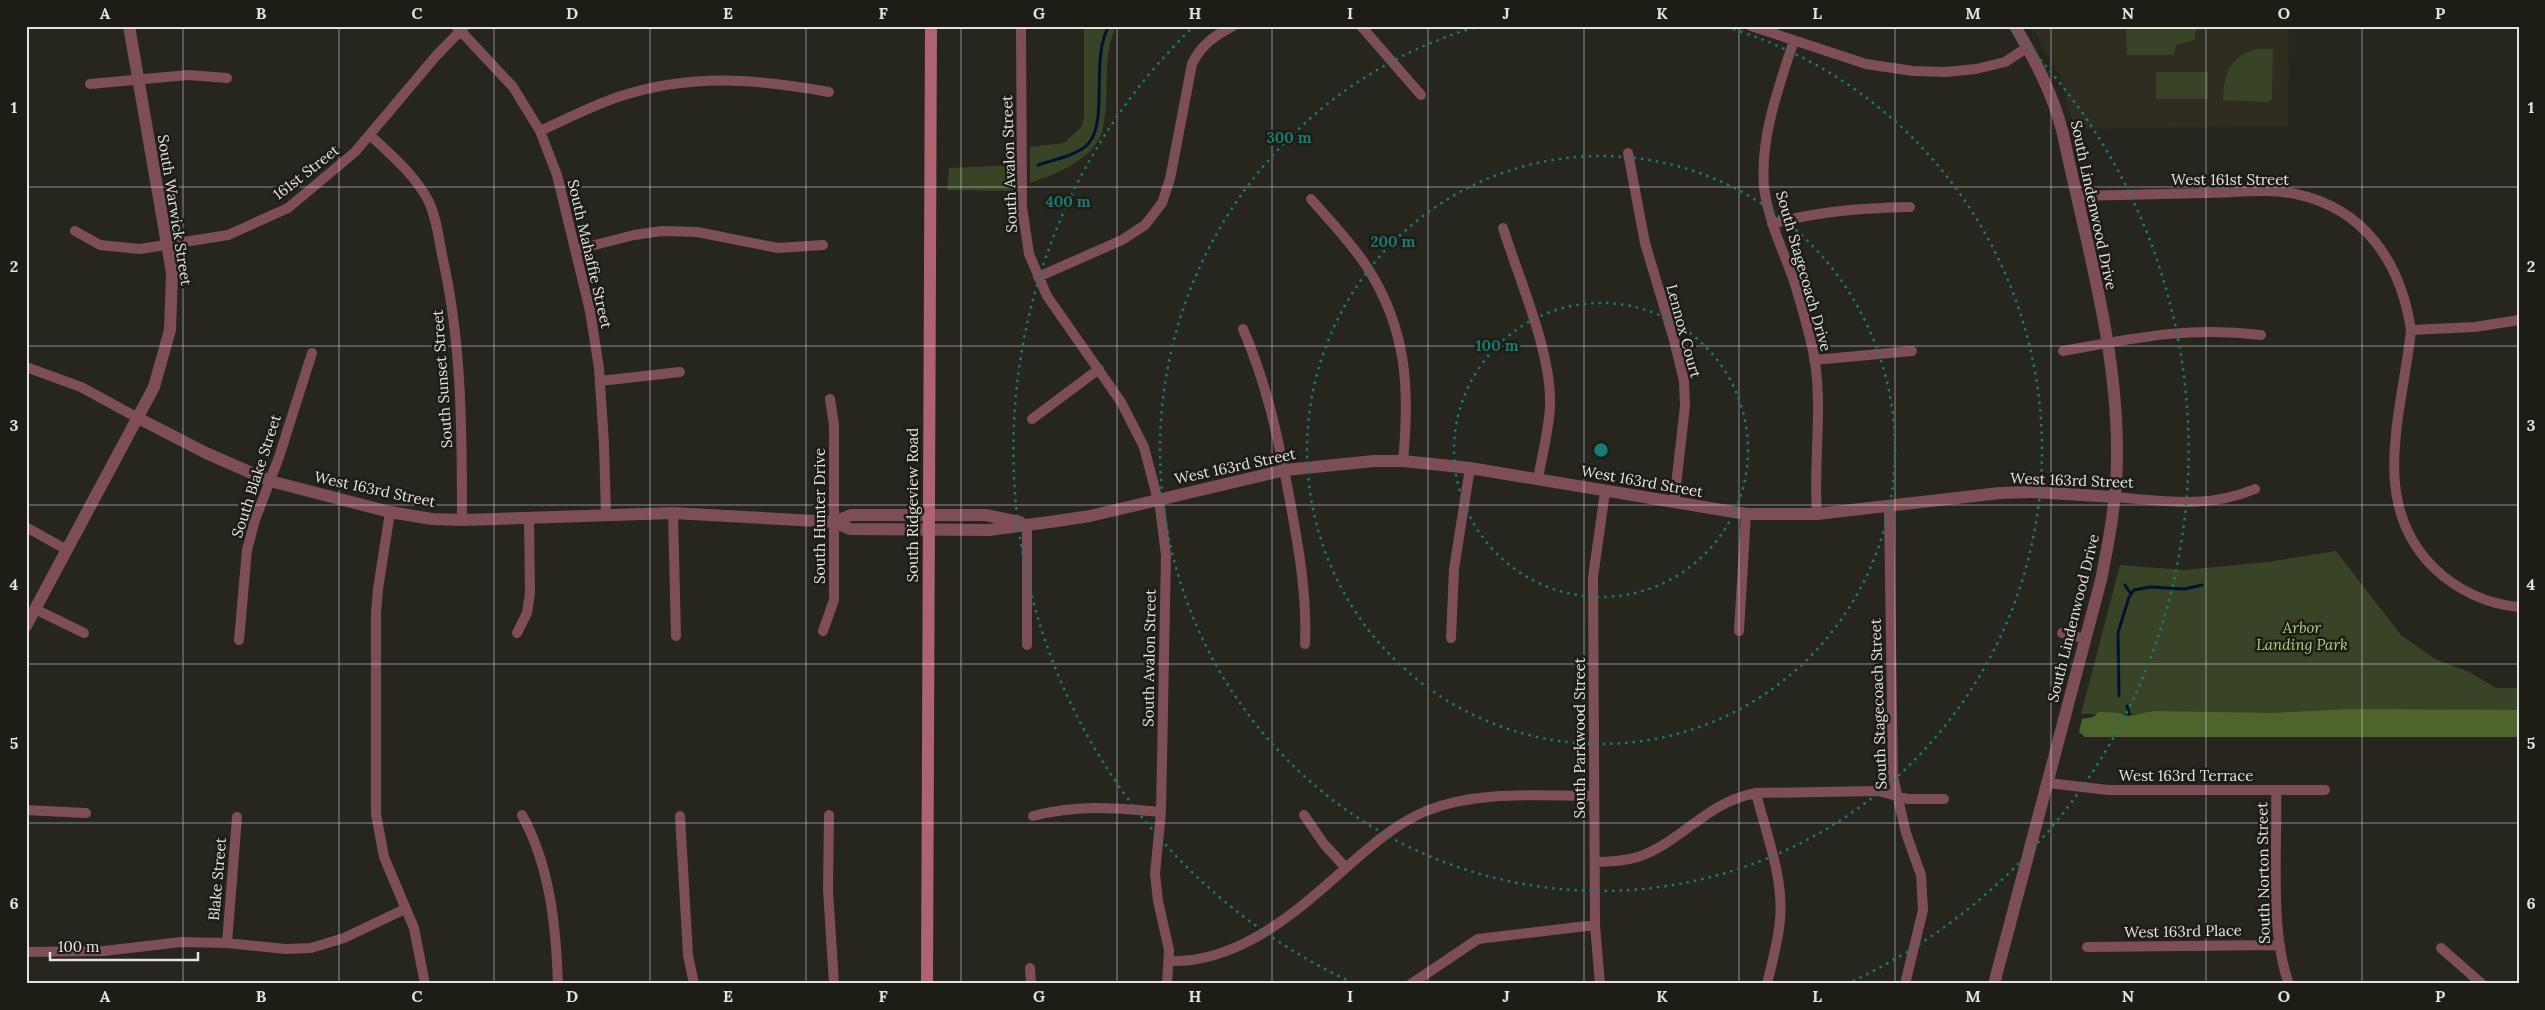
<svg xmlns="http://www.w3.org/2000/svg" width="2545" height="1010" font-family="Lora,serif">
<rect width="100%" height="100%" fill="#26251e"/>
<path fill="#2f2d20" d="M2031 26H2289L2288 126 2075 129 2059 75Z"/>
<path fill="#384425" d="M1084 26H1117C1110 38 1107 57 1107 70 1106 89 1107 110 1103 128 1096 159 1057 174 1030 183V147L1064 143 1081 127 1084 118Z
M2126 26H2197L2194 40 2176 45 2174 55H2127Z
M2256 49H2273L2272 99 2269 102 2223 100C2224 74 2229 57 2256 49Z
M2156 72H2208V99H2156Z
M1013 165V191L947 190 949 168Z
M2336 551 2401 635 2435 659 2469 672 2496 688H2519V714H2081L2120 565 2184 570 2267 562Z"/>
<path fill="#4f632d" d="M2351 709 2519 710V737H2085L2079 732 2082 719 2093 717 2099 712 2119 713 2128 716 2154 711 2273 713Z"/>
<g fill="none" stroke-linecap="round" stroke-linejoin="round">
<path stroke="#001432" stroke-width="3" d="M1038 165C1053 160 1078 155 1088 144 1109 121 1090 57 1109 26
M2125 585 2131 594
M2119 696 2118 633 2129 597 2134 590 2150 587 2185 589 2202 585
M2127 706 2129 713"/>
<path stroke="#7d4e56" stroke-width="10" d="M456 26 513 87 540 131 557 175 590 311 599 368 604 444 606 515
M1021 26 1022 207 1029 254 1047 296 1121 402 1144 447 1160 508 1166 555 1161 812 1155 874 1158 901 1169 950 1167 984
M1361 26 1421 95
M1751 26 1866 64 1913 71 1946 72 1976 69 2005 62 2028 47
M1794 40C1779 87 1760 136 1764 187 1768 220 1783 250 1794 281 1801 304 1808 328 1813 351 1824 404 1813 460 1817 514
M90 84 188 75 227 78
M540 131C567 119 593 105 621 96 693 73 756 79 829 92
M370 135C391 155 414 174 428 200 436 216 439 238 442 255 462 342 462 431 462 520
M1628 153 1645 243 1674 340 1684 381 1685 406 1674 503
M2076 196C2119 195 2162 194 2205 193 2234 193 2268 188 2296 194 2366 209 2401 264 2411 330L2475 327 2519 320
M1311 199C1330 221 1351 242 1367 267 1407 329 1410 389 1403 461
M1772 224C1818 211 1863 208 1910 207
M1503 228C1519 279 1552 353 1550 406 1549 430 1542 455 1538 479
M75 231 100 245 140 249 228 235 288 208 355 152 436 56 465 26
M575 250 634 235 662 231 697 232 778 248 823 245
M1038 277 1122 240 1145 225 1162 203 1170 179 1192 64C1201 45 1214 36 1233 26
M1243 329C1267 384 1279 441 1290 501 1299 550 1307 594 1305 644
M2411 330C2403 411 2367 502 2434 568 2457 590 2487 604 2519 607
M2063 351C2135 338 2188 326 2261 335
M1814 360 1912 351
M26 367 81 387 138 418
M600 381 680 372
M1032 419 1099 369
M2114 497C2165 501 2207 509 2255 489
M1889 507 1893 777 1906 833 1921 875 1923 910 1905 984
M390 512 378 589 376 613V814L384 857 414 928 425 984
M673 513 676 636
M1027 524V645
M26 527 67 550
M35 609 84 633
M823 631 834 600V425L830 399
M1739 631 1746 514
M517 633 527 613 530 593 529 517
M2062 633 2086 639
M1451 638 1454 569 1470 468
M239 640 247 550 255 520 279 457 312 353
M2048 783 2108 790H2325
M2276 790C2278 847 2269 931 2289 984
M1756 793C1766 834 1784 878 1780 920 1778 942 1772 963 1767 984
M26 810 86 813
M522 815C550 866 556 926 558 984
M829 815 828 890 834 984
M1304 815 1324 844 1346 868
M680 816 688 955 694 984
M1033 816C1080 804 1114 808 1161 812
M1595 862C1609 862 1624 861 1638 857 1682 842 1706 802 1756 793L1878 791 1908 799H1944
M227 943 237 817
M2087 947 2280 945
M2441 948 2482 984
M26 952 104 951 181 942 227 943 285 949 311 948 344 938 405 909
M1170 961C1228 963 1281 925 1323 888 1356 860 1386 828 1426 811 1479 790 1538 796 1594 796
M1030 968 1031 984
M1411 984 1478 939 1595 925
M1600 984 1595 925 1593 577 1605 492"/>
<path stroke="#7d4e56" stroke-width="12" d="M138 418 206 453 270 481 390 512 432 519 462 520 673 513 834 522 850 529 989 530 1057 521 1090 516 1285 470 1374 461H1403L1470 468 1746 514H1817L2000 493 2033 492 2114 497
M834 522 851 515H986L1020 522
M26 626 154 387 170 330 172 273 129 26
M1994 984 2101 580C2109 540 2117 498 2117 456 2118 348 2085 239 2063 134 2053 94 2036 62 2015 26"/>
<path stroke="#ae6371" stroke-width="12" d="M927 984 931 26"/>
</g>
<path fill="none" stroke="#e4e3df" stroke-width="1" stroke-opacity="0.55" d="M183 26V984M339 26V984M494 26V984M650 26V984M806 26V984M961 26V984M1117 26V984M1272 26V984M1428 26V984M1584 26V984M1739 26V984M1895 26V984M2051 26V984M2206 26V984M2362 26V984M26 187H2519M26 346H2519M26 505H2519M26 664H2519M26 823H2519"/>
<g fill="none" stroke="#1a7b74" stroke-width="2.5" stroke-dasharray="2.5 5">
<circle cx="1601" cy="450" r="147"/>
<circle cx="1601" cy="450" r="294"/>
<path d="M1726 27A441 441 0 1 1 1476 27"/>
<path d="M1353 983A588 588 0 0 1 1193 27M2009 27A588 588 0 0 1 1849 983"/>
</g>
<g text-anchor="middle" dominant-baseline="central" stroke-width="5" stroke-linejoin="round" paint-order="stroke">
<g font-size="15" fill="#e4e3df" stroke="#1d1c15">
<text transform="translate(1009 164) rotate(-92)">South Avalon Street</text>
<text transform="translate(306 172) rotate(-38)">161st Street</text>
<text x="2230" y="179">West 161st Street</text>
<text transform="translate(2094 205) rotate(78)">South Lindenwood Drive</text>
<text transform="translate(175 210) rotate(81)">South Warwick Street</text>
<text transform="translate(590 254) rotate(77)">South Mahaffie Street</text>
<text transform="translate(1804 271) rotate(74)">South Stagecoach Drive</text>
<text transform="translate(1684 331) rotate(75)">Lennox Court</text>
<text transform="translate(442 379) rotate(-94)">South Sunset Street</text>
<text transform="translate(1235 466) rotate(-12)">West 163rd Street</text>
<text transform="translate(256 476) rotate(-72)">South Blake Street</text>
<text transform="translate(2072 480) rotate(2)">West 163rd Street</text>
<text transform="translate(1642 481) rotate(10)">West 163rd Street</text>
<text transform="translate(375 489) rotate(12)">West 163rd Street</text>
<text transform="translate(912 505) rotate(-90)">South Ridgeview Road</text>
<text transform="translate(819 516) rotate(-90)">South Hunter Drive</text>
<text transform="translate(2073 618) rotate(-76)">South Lindenwood Drive</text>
<text transform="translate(1149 658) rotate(-89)">South Avalon Street</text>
<text transform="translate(1878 704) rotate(-92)">South Stagecoach Street</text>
<text transform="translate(1579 738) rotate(-90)">South Parkwood Street</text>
<text x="2186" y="775">West 163rd Terrace</text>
<text transform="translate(2263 873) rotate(-91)">South Norton Street</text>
<text transform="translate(217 879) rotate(-85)">Blake Street</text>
<text transform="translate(2183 931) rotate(-1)">West 163rd Place</text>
</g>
<g font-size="15" font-style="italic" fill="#afd07e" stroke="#1d1c15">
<text x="2302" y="627">Arbor<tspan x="2302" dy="17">Landing Park</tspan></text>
</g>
</g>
<circle cx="1601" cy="450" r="8" fill="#1a7b74" stroke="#1d1c15" stroke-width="2.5"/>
<g font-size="15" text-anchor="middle" font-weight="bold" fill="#1a7b74" stroke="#1d1c15" stroke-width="5" stroke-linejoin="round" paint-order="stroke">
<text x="1289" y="143">300 m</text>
<text x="1068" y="207">400 m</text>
<text x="1393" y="247">200 m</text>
<text x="1497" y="351">100 m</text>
</g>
<rect width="2545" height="1010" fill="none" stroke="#1d1c15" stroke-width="55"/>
<path d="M50 952v8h148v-8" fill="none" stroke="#e4e3df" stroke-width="2.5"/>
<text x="58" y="952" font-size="15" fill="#e4e3df" stroke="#1d1c15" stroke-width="4" paint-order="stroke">100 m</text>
<rect x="28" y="28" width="2490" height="954" fill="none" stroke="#e4e3df" stroke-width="2"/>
<g font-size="16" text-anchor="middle" font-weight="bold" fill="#e4e3df">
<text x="105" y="19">A</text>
<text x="261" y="19">B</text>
<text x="417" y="19">C</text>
<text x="572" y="19">D</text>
<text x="728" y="19">E</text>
<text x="883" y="19">F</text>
<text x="1039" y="19">G</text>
<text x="1195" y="19">H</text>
<text x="1350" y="19">I</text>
<text x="1506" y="19">J</text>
<text x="1662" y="19">K</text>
<text x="1817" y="19">L</text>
<text x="1973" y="19">M</text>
<text x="2128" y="19">N</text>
<text x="2284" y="19">O</text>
<text x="2440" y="19">P</text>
<text x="14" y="113">1</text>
<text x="2531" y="113">1</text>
<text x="14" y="272">2</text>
<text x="2531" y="272">2</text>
<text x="14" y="431">3</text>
<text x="2531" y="431">3</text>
<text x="14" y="590">4</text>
<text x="2531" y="590">4</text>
<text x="14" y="749">5</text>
<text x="2531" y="749">5</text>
<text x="14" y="909">6</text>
<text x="2531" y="909">6</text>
<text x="105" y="1002">A</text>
<text x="261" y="1002">B</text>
<text x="417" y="1002">C</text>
<text x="572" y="1002">D</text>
<text x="728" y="1002">E</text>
<text x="883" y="1002">F</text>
<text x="1039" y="1002">G</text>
<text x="1195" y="1002">H</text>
<text x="1350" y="1002">I</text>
<text x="1506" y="1002">J</text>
<text x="1662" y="1002">K</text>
<text x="1817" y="1002">L</text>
<text x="1973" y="1002">M</text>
<text x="2128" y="1002">N</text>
<text x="2284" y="1002">O</text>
<text x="2440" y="1002">P</text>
</g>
</svg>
